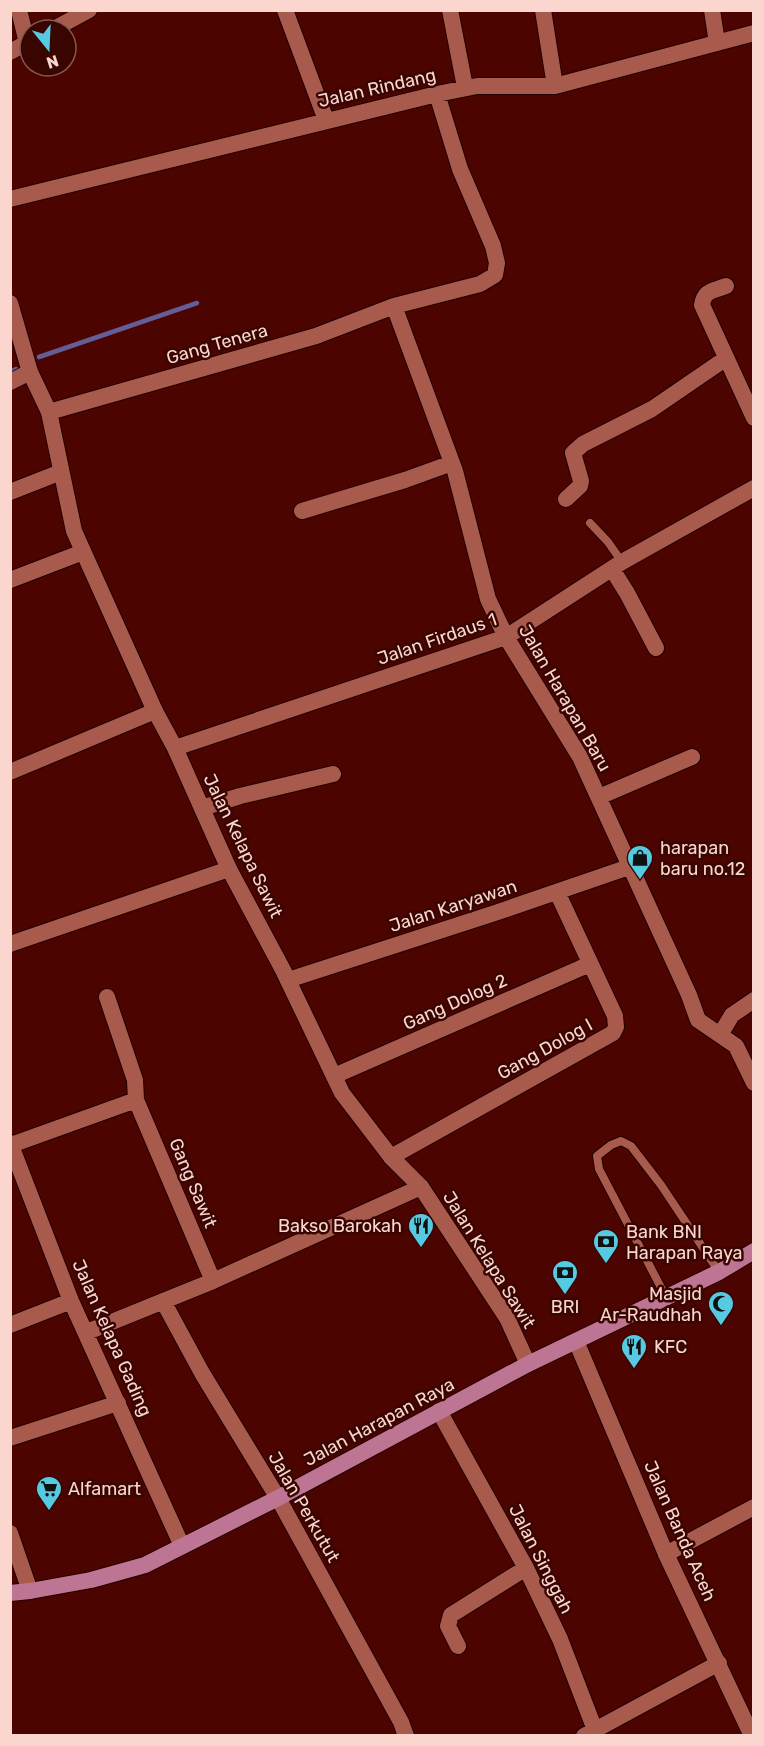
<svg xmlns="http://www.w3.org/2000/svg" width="764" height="1746" font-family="Rubik,sans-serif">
<rect width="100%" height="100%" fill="#4b0400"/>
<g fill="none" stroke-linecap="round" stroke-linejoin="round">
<path stroke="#635e97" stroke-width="4.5" d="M39 357 197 303
M10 372 16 369"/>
<defs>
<path id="service" d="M590 523 608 542 622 562
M666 1297 599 1169 597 1156 611 1145 621 1141 631 1146 661 1185 719 1272"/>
<path id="minor" d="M19 10 27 43
M285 10 326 120
M450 10 465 87
M543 10 555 86
M712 10 717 43
M10 199 437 94 477 86H555L754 33
M726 286C713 291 704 290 702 305L754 418
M394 306 455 471 488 599 506 637 580 757 689 995 698 1020 736 1046 754 1083
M10 382 30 372
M49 412 316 336 394 306 480 284 495 275 497 263 493 246 460 169 437 94
M10 492 61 472
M566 499 580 486 581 481 573 453 583 444 652 409 725 359
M302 511 405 480 452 463
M612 569 627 593 656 648
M10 580 83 552
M175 748 506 637 622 562 754 488
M10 772 155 711
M599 797 692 757
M202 808 240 796 333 774
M10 944 229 869
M288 980 495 913 629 867
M107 997 135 1080 136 1100 213 1281
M720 1035 732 1015 754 1000
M334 1076 590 964
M10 1143 71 1301 182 1546
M11 1145 136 1100
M391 1157 613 1033 616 1027 615 1016 557 892
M163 1301 202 1373 278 1498 401 1722 406 1736
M10 1325 71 1301
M87 1332 213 1281 421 1187
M439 1411 526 1568 560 1639 595 1730
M10 1438 118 1403
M10 1533 30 1591
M666 1554 754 1507
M458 1646 448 1626 451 1615 526 1568
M584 1736 719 1663"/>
<path id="tertiary" d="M52 30 89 10
M10 52 30 41
M576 1341 666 1554 752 1736"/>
<path id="secondary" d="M10 303 30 372 49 412 74 531 155 711 175 748 229 869 283 970 342 1093 391 1157 421 1187 507 1318 528 1364"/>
<path id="primary" d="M10 1593 30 1591 91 1580 145 1565 278 1498 528 1364 719 1272 754 1251"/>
</defs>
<use href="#service" stroke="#230100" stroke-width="10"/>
<use href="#minor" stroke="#230100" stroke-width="18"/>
<use href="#tertiary" stroke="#230100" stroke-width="18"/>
<use href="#secondary" stroke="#230100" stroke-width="18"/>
<use href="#primary" stroke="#230100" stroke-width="18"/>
<use href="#service" stroke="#a85b4d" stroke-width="8"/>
<use href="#minor" stroke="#a85b4d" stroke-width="16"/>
<use href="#tertiary" stroke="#a85b4d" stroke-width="16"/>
<use href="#secondary" stroke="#a85b4d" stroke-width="16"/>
<use href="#primary" stroke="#be7593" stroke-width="16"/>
</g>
<defs>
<symbol id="shop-pin" viewBox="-11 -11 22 30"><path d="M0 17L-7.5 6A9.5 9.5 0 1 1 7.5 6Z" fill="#55cae0" stroke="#390501"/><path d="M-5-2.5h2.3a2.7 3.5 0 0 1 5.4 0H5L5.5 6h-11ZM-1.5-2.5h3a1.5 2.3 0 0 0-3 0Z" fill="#111"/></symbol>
<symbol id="restaurant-pin" viewBox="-11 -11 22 30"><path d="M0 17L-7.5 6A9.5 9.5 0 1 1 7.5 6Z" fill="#55cae0" stroke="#390501"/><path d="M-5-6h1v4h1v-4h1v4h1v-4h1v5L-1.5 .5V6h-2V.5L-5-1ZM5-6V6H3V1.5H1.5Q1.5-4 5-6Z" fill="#111"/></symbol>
<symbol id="bank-pin" viewBox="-11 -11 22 30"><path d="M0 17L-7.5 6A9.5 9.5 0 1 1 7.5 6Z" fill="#55cae0" stroke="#390501"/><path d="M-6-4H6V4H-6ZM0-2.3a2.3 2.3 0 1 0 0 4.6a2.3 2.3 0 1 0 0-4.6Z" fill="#111"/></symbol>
<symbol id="mosque-pin" viewBox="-11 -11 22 30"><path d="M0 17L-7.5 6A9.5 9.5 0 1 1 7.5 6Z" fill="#55cae0" stroke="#390501"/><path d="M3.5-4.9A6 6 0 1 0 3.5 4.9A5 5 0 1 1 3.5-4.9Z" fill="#111"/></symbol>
<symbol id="supermarket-pin" viewBox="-11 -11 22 30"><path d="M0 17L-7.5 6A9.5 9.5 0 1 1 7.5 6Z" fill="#55cae0" stroke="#390501"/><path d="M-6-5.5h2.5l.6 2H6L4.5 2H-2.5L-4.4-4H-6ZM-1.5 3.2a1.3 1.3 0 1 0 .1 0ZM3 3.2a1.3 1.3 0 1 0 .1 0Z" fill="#111"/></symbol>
</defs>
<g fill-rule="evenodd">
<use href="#shop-pin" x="625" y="843" width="30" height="40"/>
<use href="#restaurant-pin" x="406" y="1211" width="30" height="40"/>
<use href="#bank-pin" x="591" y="1227" width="30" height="40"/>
<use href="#bank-pin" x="550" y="1258" width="30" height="40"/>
<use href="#mosque-pin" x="706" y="1289" width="30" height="40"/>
<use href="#restaurant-pin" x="619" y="1332" width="30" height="40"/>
<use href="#supermarket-pin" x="34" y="1474" width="30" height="40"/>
</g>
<g text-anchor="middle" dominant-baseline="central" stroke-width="5" stroke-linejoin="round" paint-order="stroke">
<g font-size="18" fill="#fad6cf" stroke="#390501">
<text transform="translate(377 88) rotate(-13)">Jalan Rindang</text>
<text transform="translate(217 344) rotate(-16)">Gang Tenera</text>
<text transform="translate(437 639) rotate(-19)">Jalan Firdaus 1</text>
<text transform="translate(565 698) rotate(60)">Jalan Harapan Baru</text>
<text transform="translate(243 846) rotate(64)">Jalan Kelapa Sawit</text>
<text transform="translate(453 906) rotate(-18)">Jalan Karyawan</text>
<text transform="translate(455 1002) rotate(-24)">Gang Dolog 2</text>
<text transform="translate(545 1049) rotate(-29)">Gang Dolog I</text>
<text transform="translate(193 1183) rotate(67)">Gang Sawit</text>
<text transform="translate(489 1260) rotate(58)">Jalan Kelapa Sawit</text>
<text transform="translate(112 1338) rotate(66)">Jalan Kelapa Gading</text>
<text transform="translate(379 1422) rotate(-28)">Jalan Harapan Raya</text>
<text transform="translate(304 1507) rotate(60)">Jalan Perkutut</text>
<text transform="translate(680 1531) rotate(66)">Jalan Banda Aceh</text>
<text transform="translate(541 1559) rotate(63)">Jalan Singgah</text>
</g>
<g font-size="18" fill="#fad6cf" stroke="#390501" text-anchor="start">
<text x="660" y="848">harapan<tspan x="660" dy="21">baru no.12</tspan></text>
<text x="402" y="1226" text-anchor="end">Bakso Barokah</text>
<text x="626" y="1232">Bank BNI<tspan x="626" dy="21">Harapan Raya</tspan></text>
<text x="702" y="1294" text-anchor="end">Masjid<tspan x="702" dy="21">Ar-Raudhah</tspan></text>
<text x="565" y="1307" text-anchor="middle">BRI</text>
<text x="654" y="1347">KFC</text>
<text x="68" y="1489">Alfamart</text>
</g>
</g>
<rect width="764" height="1746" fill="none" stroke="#fad6cf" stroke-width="24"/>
<g transform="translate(48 48) rotate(162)"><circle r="28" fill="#390501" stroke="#865953" stroke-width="1.5"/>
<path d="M0-4.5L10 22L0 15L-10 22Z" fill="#55cae0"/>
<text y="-9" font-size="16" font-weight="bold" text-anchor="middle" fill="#fad6cf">N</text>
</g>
</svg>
